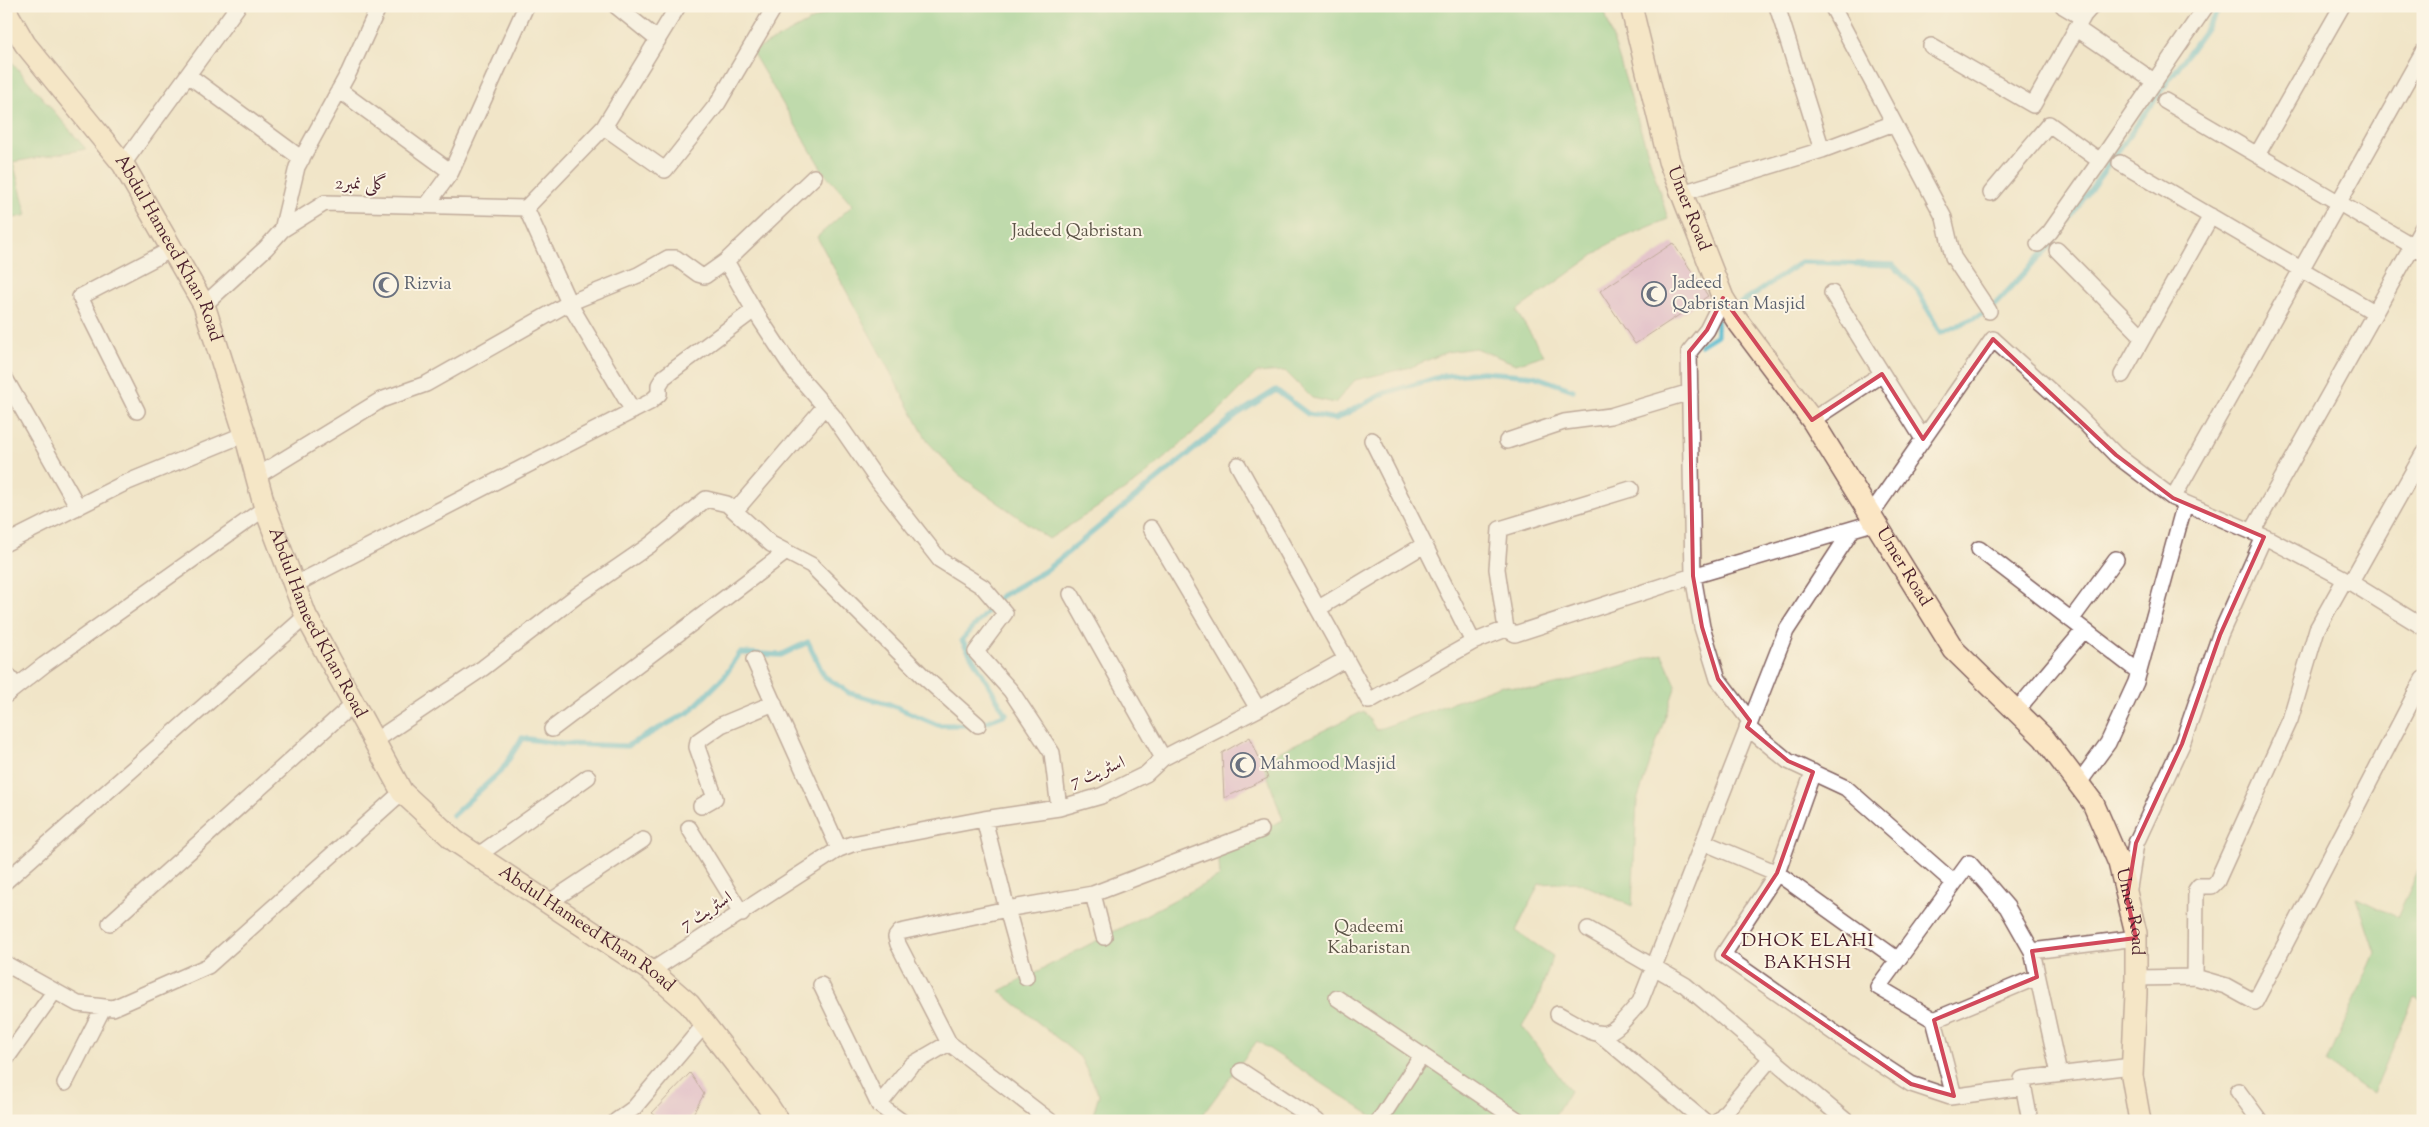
<svg xmlns="http://www.w3.org/2000/svg" width="2429" height="1127" font-family="'Sorts Mill Goudy',Amiri,serif">
<rect width="100%" height="100%" fill="#fcf5e5"/>
<filter id="ink" filterUnits="userSpaceOnUse"><feTurbulence type="fractalNoise" baseFrequency=".02" numOctaves="2"/><feDisplacementMap in="SourceGraphic" scale="10" xChannelSelector="R" yChannelSelector="G"/><feConvolveMatrix kernelMatrix="1 2 1 2 8 2 1 2 1" color-interpolation-filters="sRGB"/></filter>
<filter id="wash" filterUnits="userSpaceOnUse"><feTurbulence type="fractalNoise" baseFrequency=".0096" numOctaves="4" result="noise"/><feDisplacementMap in="SourceGraphic" scale="20" xChannelSelector="R" yChannelSelector="G"/><feGaussianBlur stdDeviation="1.12" result="paint"/><feColorMatrix in="noise" values="0 0 0 0 0 0 0 0 0 0 0 0 0 0 0 0 0 1.4 0 .05"/><feComposite in="paint" operator="in"/></filter>
<g filter="url(#wash)">
<rect width="100%" height="100%" fill="#f1e5c8"/>
<path fill="#84cd89" stroke="#67765a" d="M839 6H1603L1668 219 1612 242 1516 311 1544 355 1516 364 1475 348 1447 352 1411 367 1355 380 1335 403 1312 398 1285 371 1256 373 1225 405 1138 481 1049 539 958 474 928 442 817 237 853 205 824 173 752 52Z
M6 55 86 149 13 162 27 215 6 220Z
M1662 654 1676 685 1637 801 1632 906 1578 882 1539 884 1516 931 1553 956 1537 1001 1522 1026 1570 1091 1552 1121H1380L1257 1041 1198 1121H1091L1099 1095 1080 1057 1000 991 1220 876 1218 850 1283 820 1262 760 1364 711 1376 730 1502 685 1537 690Z
M2423 860V1002L2414 998 2373 1094 2327 1063 2375 953 2357 898 2397 917Z"/>
<g fill="none" stroke-linecap="round" stroke-linejoin="round">
<path stroke="#4eb6cc" stroke-width="5.5" d="M1734 308 1801 262 1893 265 1917 290 1941 333 1989 311 2050 246 2222 6
M1701 345 1717 335V321
M453 815 502 770 522 738 561 744 627 746 689 712 724 677 740 653 781 655 808 642 824 676 849 693 889 704 938 725H978L1006 714 962 640 1001 596 1045 571 1236 415 1276 390 1308 414 1335 419 1385 393 1443 376 1483 372 1534 376 1573 390"/>
</g>
<g id="blocks">
<path fill="#d69dcf" d="M1673 243 1708 296 1635 344 1600 291Z
M1250 737 1268 778 1224 798 1222 753Z
M690 1073 704 1094 689 1121H663L652 1113Z"/>
</g>
</g>
<g filter="url(#ink)">
<use href="#blocks" fill-opacity="0" stroke="#846462" stroke-width="1"/>
<g fill="none" stroke-linecap="round" stroke-linejoin="round">
<defs>
<path id="street" d="M616 6 658 40
M1777 6 1822 150
M1832 6 1894 123
M2063 6 2078 15H2084L2092 6
M2076 28 2155 82
M1931 46 2033 105 2084 15
M188 75 302 159
M339 90 451 172
M2165 101 2423 252
M604 127 665 170 718 103 775 6
M2257 155 2342 6
M2120 163 2374 312
M123 164 238 6
M1682 193 1822 150 1894 123 1944 218 1953 257 1989 311
M1991 193 2049 124 2100 161
M427 205 451 172 526 6
M526 208 604 127 678 6
M526 208 569 303 633 411
M282 230 297 167 349 72 379 6
M2038 244 2050 232 2105 154 2206 6
M2057 250 2143 337
M726 261 754 310 794 371 833 416 878 481 940 560 983 587 1005 613 976 652 1011 691 1052 753 1059 808
M1832 293 1923 439
M1723 298 1707 330 1689 352 1693 576 1702 627 1718 679 1750 721
M204 305 266 248 282 230 325 203 526 208
M2122 375 2211 216
M6 380 78 507
M137 411 80 297 172 249
M1812 420 1882 374
M1372 440 1473 642
M1507 441 1564 422 1610 416 1690 392
M257 476 381 400 426 384 569 303 638 275 668 258H676L698 274 705 276 726 261 814 177
M2173 498 2423 52
M735 511 825 406
M1871 514 1993 339 2078 416 2116 455 2173 498 2269 539 2345 579 2423 627
M1151 528 1258 709
M2252 532 2423 227
M6 543 123 484 245 434
M1979 549 2139 672
M2351 582 2423 454
M296 584 650 402 659 394V385L664 377 754 310
M1071 594 1163 758
M1319 608 1424 545
M2071 620 2116 559
M1506 629 1497 569 1500 529 1631 489
M1346 659 1369 701 1473 642 1506 629 1515 634 1693 576 1876 522
M754 660 839 849
M6 673 16 686
M6 695 44 665 265 508
M2016 711 2084 630
M1747 727 1788 761 1846 788 1954 883
M552 729 786 552
M373 742 483 668 579 594 650 545 706 499 727 504 771 544 811 565 923 676 978 725
M1813 772 1777 873 1723 955 1856 1048 1911 1084 1950 1097 2024 1087
M2078 784 2108 743 2136 682 2185 503
M701 806 715 798 697 747 698 741 721 725 774 703
M984 819 1007 909 1093 894 1261 830
M689 828 742 914
M1703 842 1777 873 1897 959
M477 856 588 777
M6 881 306 616
M2129 888 2136 843 2182 744 2220 635 2264 537
M1093 894 1104 937
M548 903 643 840
M110 923 353 704
M1588 929 1685 985 1846 1121
M2032 951 2136 938
M6 964 78 1004 113 1008 208 966 402 792
M651 971 839 849 852 844 984 819 1059 808 1101 796 1146 774 1163 758 1258 709 1346 659 1238 465
M2195 977 2196 890 2199 886H2212L2217 881 2290 720 2317 629 2345 579
M2136 978 2195 977 2226 986 2255 1002 2423 679
M821 985 879 1105 911 1065 949 1043 898 944 896 937 900 932 1007 909 1026 977
M1337 998 1519 1121
M1558 1014C1605 1040 1604 1044 1640 1002L1786 631 1852 530
M1934 1020 2037 977
M1601 1035 1704 1121
M949 1043 1050 1121
M6 1059 54 992
M1241 1071 1317 1121
M65 1083 103 1008
M2238 1091 2260 1121
M1954 1096 1934 1020 1878 987 1969 863 2007 907 2032 951 2059 1074
M879 1105 901 1121
M616 1121 634 1108 705 1024
M1379 1121 1422 1055
M1718 1121 1771 1058
M2030 1121 2022 1079 2132 1066"/>
<g id="secondary">
<path id="s1" d="M1631 6 1669 161 1723 298 1736 319 1812 420 1954 650 2044 738 2093 803 2119 863 2136 933V994L2132 1076 2140 1121"/>
<path id="s2" d="M6 11 25 44 123 164 204 305 245 434 265 508 306 616 402 792 455 841 651 971 689 1004 767 1104 778 1121"/>
</g>
</defs>
<use href="#street" stroke="#846462" stroke-width="18"/>
<use href="#secondary" stroke="#846462" stroke-width="24"/>
<use href="#street" stroke="#fff" stroke-width="15"/>
<use href="#secondary" stroke="#fbe6c4" stroke-width="21"/>
</g>
</g>
<path d="M0 0H2429V1127H0ZM1723 298 1812 420 1882 374 1923 439 1993 339 2116 455 2173 498 2264 537 2220 635 2182 744 2136 843 2127 898 2136 938 2032 951 2037 977 1934 1020 1954 1096 1911 1084 1723 955 1777 873 1813 772 1788 761 1747 727 1750 721 1718 679 1702 627 1693 576 1689 352 1707 330Z" fill="#f1e5c8" fill-opacity=".55" fill-rule="evenodd"/>
<path fill="none" stroke="#d1495b" stroke-width="4" stroke-linejoin="round" d="M1723 298 1812 420 1882 374 1923 439 1993 339 2116 455 2173 498 2264 537 2220 635 2182 744 2136 843 2127 898 2136 938 2032 951 2037 977 1934 1020 1954 1096 1911 1084 1723 955 1777 873 1813 772 1788 761 1747 727 1750 721 1718 679 1702 627 1693 576 1689 352 1707 330Z"/>
<defs>
<symbol id="mosque-ring" viewBox="-11 -11 22 22"><circle r="9.5" fill="#fcf5e5" stroke="#6b7280" stroke-width="1.5"/><path d="M3.5-4.9A6 6 0 1 0 3.5 4.9A5 5 0 1 1 3.5-4.9Z" fill="#6b7280"/></symbol>
</defs>
<g fill-rule="evenodd">
<use href="#mosque-ring" x="372" y="271" width="28" height="28"/>
<use href="#mosque-ring" x="1640" y="280" width="28" height="28"/>
<use href="#mosque-ring" x="1229" y="751" width="28" height="28"/>
</g>
<g text-anchor="middle" dominant-baseline="central" stroke-width="4" stroke-linejoin="round" paint-order="stroke">
<g font-size="18" fill="#4a1f2b" stroke="#fcf5e5">
<text transform="translate(361 185) rotate(1)">گلی نمبر2</text>
<text stroke="none"><textPath href="#s1" startOffset="211">Umer Road</textPath></text>
<text stroke="none"><textPath href="#s2" startOffset="289">Abdul Hameed Khan Road</textPath></text>
<text stroke="none"><textPath href="#s1" startOffset="631">Umer Road</textPath></text>
<text stroke="none"><textPath href="#s2" startOffset="694">Abdul Hameed Khan Road</textPath></text>
<text transform="translate(1098 773) rotate(-22)">اسٹریٹ 7</text>
<text transform="translate(707 912) rotate(-32)">اسٹریٹ 7</text>
<text stroke="none"><textPath href="#s1" startOffset="1051">Umer Road</textPath></text>
<text stroke="none"><textPath href="#s2" startOffset="1114">Abdul Hameed Khan Road</textPath></text>
</g>
<g font-size="18" fill="#5b5347" stroke="#fcf5e5">
<text x="1077" y="232">Jadeed Qabristan</text>
<text x="1369" y="928">Qadeemi<tspan x="1369" dy="21">Kabaristan</tspan></text>
</g>
<g font-size="18" fill="#5b616d" stroke="#fcf5e5" text-anchor="start">
<text x="1672" y="284">Jadeed<tspan x="1672" dy="21">Qabristan Masjid</tspan></text>
<text x="404" y="285">Rizvia</text>
<text x="1260" y="765">Mahmood Masjid</text>
</g>
<g font-size="19" letter-spacing="1" fill="#4a1f2b" stroke="#fcf5e5">
<text x="1808" y="941">DHOK ELAHI<tspan x="1808" dy="22">BAKHSH</tspan></text>
</g>
</g>
<rect width="2429" height="1127" fill="none" stroke="#fcf5e5" stroke-width="25"/>
</svg>
